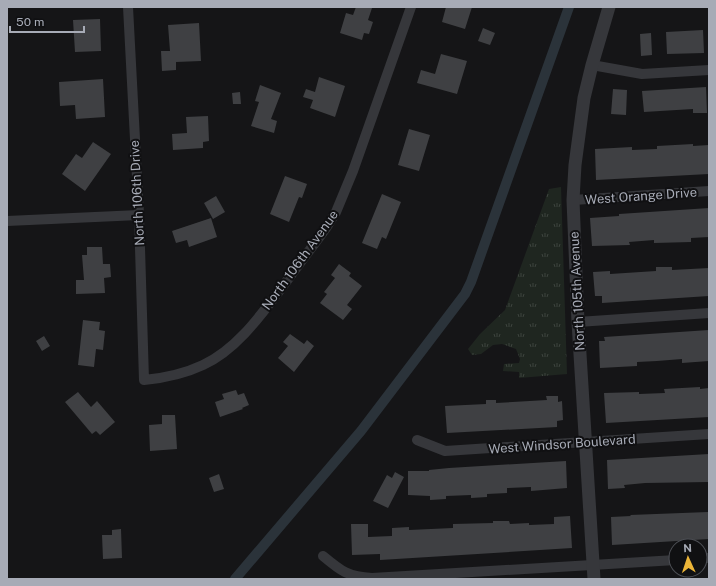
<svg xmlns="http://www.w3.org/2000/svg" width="716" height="586" font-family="'Public Sans',sans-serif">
<defs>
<pattern id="grass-tufts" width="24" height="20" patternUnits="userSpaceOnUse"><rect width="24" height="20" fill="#1f2620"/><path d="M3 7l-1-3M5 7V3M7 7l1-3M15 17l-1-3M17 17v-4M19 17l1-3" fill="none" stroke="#3d433e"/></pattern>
</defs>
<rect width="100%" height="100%" fill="#151517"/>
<path fill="url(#grass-tufts)" d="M561 187 567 374 519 378V372L503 371 504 364 519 363 520 359 516 349 502 344 493 345 481 354 472 355 468 349 480 334 505 310 549 189Z"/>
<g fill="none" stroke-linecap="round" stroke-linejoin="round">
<path stroke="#2b333a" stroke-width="10" d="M235 579 361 431 465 294 471 282 569 7"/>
</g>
<path fill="#3f4043" d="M356 7 372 8 368 20 373 22 369 34 364 33 362 40 340 33 346 13 353 15Z
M446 7H472L465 29 442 22Z
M100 19 101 51 75 52 73 20Z
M199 23 201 61 176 62V70L162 71 161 51H170L168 25Z
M483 28 495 33 490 45 478 41Z
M703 30 704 53 667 54 666 32Z
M651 33 652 55 641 56 640 34Z
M441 54 467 61 457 94 417 83 421 70 435 74Z
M319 77 345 86 335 117 310 108 313 100 303 97 306 89 315 92Z
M103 79 105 117 76 119 75 105 60 106 59 82Z
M260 85 281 93 271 119 277 121 274 133 251 126 259 102 255 101Z
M706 87 707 113H693V109L644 112 642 91Z
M613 89 627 90 626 115 611 114Z
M240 92 241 104H233L232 93Z
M208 116 209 141 203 142V148L173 150 172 134 187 133 186 117Z
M409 129 430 135 419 171 398 165Z
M93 142 111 154 85 191 62 174 76 154 82 158Z
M693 144V146L709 145V174L596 180 595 149 632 147V150L657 149V146Z
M285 176 307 184 302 198 299 197 289 222 270 214Z
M382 194 401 202 386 239 382 237 377 249 362 243Z
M216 196 225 212 213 219 204 203Z
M709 208V237L691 238V242L654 243V240L629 242 630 245 592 246 590 218 619 216V214Z
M211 218 217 237 189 247 187 240 176 243 172 231Z
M87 247H102L103 264H110L111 277 104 278 105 293 76 294V280H84L82 255H87Z
M339 264 351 273 349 276 362 286 347 305 352 309 343 320 320 303 327 294 324 292 335 278 331 275Z
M656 267H672V270L709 268V296L602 303V296H595L593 272 610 271V274L656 271Z
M83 320 100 322 99 330 105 331 103 350 96 349 94 367 78 365Z
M709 330V361L682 363V359L657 361 637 362V366L600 368 599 341H605L604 337Z
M290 334 304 344 307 340 314 346 294 372 278 358 288 346 283 342Z
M44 336 50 346 42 351 36 341Z
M700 387V389L709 388V417L606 423 604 393 639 392V394L665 393 664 389Z
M236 390 238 395 244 393 249 405 242 408 243 409 220 417 215 402 224 399 222 394Z
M78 392 91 407 97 401 115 422 100 435 96 431 92 434 65 402Z
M546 396H558V402L562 401 563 420 557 421V427L447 433 445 406 486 404V400H496V403L547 400Z
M162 415H175L177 449 150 451 149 425 162 424Z
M709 454V482L645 483 624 485 625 488 608 489 607 460Z
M566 461 567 488 531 491V487L507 488V493L487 494V497L471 498V495L446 496V499L430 500V496L408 495V471H429V470L449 468Z
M395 472 404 477 388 508 373 501 387 475 392 478Z
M219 474 224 489 214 492 209 478Z
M708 512 709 539 612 545 611 517 631 516 630 515Z
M570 516 572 548 380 560V554L352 555 351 524H368V537L392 536V528L409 527V530L453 528V524L493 523V521H509L510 524 529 523V525L554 524V517Z
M121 529 122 558 103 559 102 535H112V530Z"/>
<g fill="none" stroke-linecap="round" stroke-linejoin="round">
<path stroke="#36373b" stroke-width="10" d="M128 7 139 215 144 380C165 378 184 374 203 365 238 349 263 312 286 282 299 264 313 246 326 228L336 212 353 171 411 7
M592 65 642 74 709 70
M573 200 709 191
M7 221 139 215
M578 322 709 313
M417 440 445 451 709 434
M323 556C341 571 348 577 372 578L676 560
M700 558H709"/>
<path stroke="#36373b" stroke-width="13" d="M594 579 578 322 573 200 575 165 584 98 592 65 609 7"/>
</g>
<g text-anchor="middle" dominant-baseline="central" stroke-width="4" stroke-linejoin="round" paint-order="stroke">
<g font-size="13" fill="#a7abb6" stroke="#101012">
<text transform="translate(137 193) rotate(-93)">North 106th Drive</text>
<text transform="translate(641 196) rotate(-4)">West Orange Drive</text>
<text transform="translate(300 260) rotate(-54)">North 106th Avenue</text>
<text transform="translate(577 291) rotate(-93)">North 105th Avenue</text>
<text transform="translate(562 444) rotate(-4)">West Windsor Boulevard</text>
</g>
</g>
<rect width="716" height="586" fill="none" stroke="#a7abb6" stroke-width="16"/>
<g transform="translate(688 558) rotate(357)"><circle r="19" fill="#101012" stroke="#4c4e54"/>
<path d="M0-3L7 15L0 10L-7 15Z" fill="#ecb538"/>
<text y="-6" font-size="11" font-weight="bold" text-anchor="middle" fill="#a7abb6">N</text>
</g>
<path d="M10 26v6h74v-6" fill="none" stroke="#a7abb6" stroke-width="2"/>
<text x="16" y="26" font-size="12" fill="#a7abb6" stroke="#101012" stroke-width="3" paint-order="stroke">50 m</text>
</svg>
